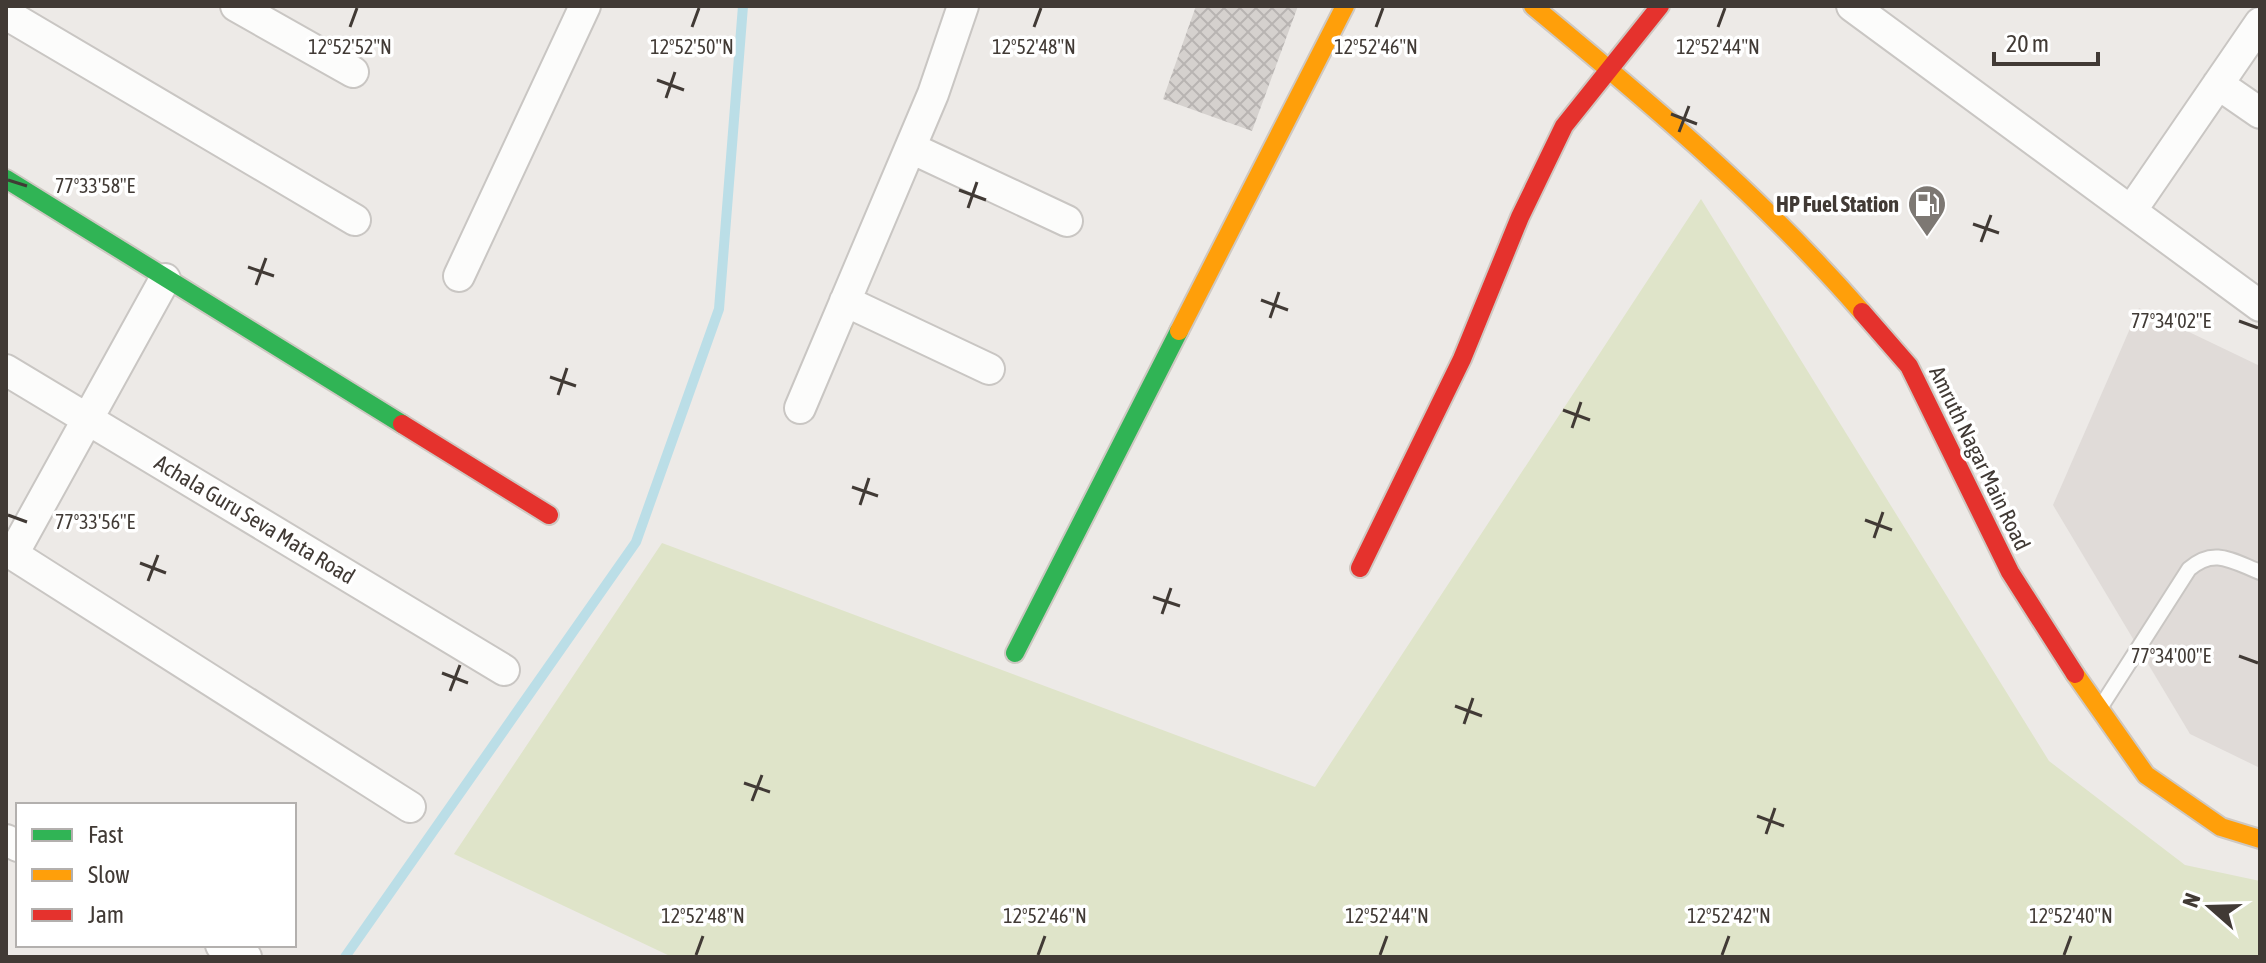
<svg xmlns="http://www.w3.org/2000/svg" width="2266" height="963" font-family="'Asap Condensed',sans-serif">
<defs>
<pattern id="building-cross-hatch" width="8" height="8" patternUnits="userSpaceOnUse" patternTransform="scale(2)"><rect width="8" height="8" fill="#d5d1ce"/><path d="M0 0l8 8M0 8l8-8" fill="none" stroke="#b8b4b2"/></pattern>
</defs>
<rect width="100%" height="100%" fill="#edeae7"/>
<path fill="#e0dbd8" d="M2139 308 2260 366V768L2190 734 2053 505Z"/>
<path fill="#dfe4c9" d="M1701 199 2049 761 2185 865 2260 881V957H672L454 854 662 543 1315 787Z"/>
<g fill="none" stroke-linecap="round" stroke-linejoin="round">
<path stroke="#bbdee7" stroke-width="10" d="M345 957 636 542 719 309 743 6"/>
</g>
<path fill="url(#building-cross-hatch)" d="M1196 6H1298L1252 131 1163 99Z"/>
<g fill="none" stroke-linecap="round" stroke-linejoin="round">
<defs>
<path id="lane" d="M2102 705 2189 569C2214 547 2232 561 2260 572"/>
<path id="street" d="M236 6 353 72
M1852 6 2260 306
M6 14 355 220
M2218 84 2260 113
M911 148 1067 221
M2131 211 2260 23
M459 276 585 6
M845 301 989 369
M6 370 504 670
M800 408 933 94 963 6
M6 550 410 807
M13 554 165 279
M6 840 18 846
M221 945 246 957"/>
<path id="fast" d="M6 179 402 424
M1015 653 1179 331"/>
<path id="slow" d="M1533 6C1649 102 1763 198 1862 312
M1179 331 1345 6
M2075 674 2146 775 2221 827 2260 839"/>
<path id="jam" d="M1862 312 1909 366 2010 572 2075 674
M402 424 549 515
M1360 568 1462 359 1520 217 1564 126 1660 6"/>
</defs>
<use href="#lane" stroke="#c9c6c3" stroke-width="18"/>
<use href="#street" stroke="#c9c6c3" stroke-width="34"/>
<use href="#fast" stroke="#cec8c2" stroke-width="22"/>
<use href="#slow" stroke="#cec8c2" stroke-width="22"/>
<use href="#jam" stroke="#cec8c2" stroke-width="22"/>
<use href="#lane" stroke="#fcfcfb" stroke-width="14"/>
<use href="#street" stroke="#fcfcfb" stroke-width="30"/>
<use href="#fast" stroke="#30b455" stroke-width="18"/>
<use href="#slow" stroke="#ff9f0a" stroke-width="18"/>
<use href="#jam" stroke="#e5322d" stroke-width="18"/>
</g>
<path fill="none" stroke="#413a35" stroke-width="3" d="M350 27 357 8M692 27 699 8M1034 27 1041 8M1376 27 1383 8M1718 27 1725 8M657 80 684 90M666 98 675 72M1671 114 1697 124M1679 132 1689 106M8 180 27 186M959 190 986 200M968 208 977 182M1973 224 1999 233M1981 242 1991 215M248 267 274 276M256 285 266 258M1261 300 1288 310M1270 318 1279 292M2239 321 2258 328M550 377 576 386M558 395 567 368M1563 410 1590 420M1572 428 1581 402M852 487 878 496M860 505 869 478M8 515 27 522M1865 520 1892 530M1874 538 1883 512M140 563 166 573M148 581 158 555M1153 597 1180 606M1162 614 1171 588M2239 656 2258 663M442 673 468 683M450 691 460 665M1455 706 1482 716M1464 724 1473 698M744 783 770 792M752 801 762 775M1757 816 1784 826M1766 834 1775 808M696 955 703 936M1038 955 1045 936M1380 955 1387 936M1722 955 1729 936M2064 955 2071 936"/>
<defs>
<symbol id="fuel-pin" viewBox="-11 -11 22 30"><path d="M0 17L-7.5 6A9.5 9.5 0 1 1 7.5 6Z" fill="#7d7873" stroke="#fff"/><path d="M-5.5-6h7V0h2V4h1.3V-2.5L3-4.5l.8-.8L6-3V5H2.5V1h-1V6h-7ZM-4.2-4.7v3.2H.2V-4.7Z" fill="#fff"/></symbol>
</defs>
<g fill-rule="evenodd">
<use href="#fuel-pin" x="1905" y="182" width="44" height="60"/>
</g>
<g text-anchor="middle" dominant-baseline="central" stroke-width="7" stroke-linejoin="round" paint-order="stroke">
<g font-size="22" font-weight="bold" fill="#413a35" stroke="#fff" text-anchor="end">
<text x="1899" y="204">HP Fuel Station</text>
</g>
<g font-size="22" fill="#413a35" stroke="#fff">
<text transform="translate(1980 458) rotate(64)">Amruth Nagar Main Road</text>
<text transform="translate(255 519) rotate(31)">Achala Guru Seva Mata Road</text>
</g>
</g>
<g font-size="20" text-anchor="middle" fill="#413a35" stroke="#fff" stroke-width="7" stroke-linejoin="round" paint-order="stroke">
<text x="350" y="54">12°52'52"N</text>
<text x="692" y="54">12°52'50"N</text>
<text x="1034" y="54">12°52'48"N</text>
<text x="1376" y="54">12°52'46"N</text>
<text x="1718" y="54">12°52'44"N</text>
<text x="95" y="193">77°33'58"E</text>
<text x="2171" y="328">77°34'02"E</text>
<text x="95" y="529">77°33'56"E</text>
<text x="2171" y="663">77°34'00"E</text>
<text x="703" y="923">12°52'48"N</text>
<text x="1045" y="923">12°52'46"N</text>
<text x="1387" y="923">12°52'44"N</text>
<text x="1729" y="923">12°52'42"N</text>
<text x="2071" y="923">12°52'40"N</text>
</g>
<rect width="2266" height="963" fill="none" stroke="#413a35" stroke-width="16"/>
<rect x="16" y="803" width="280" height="144" fill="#ffffff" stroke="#b3b0ae" stroke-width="2"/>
<rect x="32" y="829" width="40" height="12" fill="#30b455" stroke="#b3b0ae" stroke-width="2"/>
<text x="88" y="843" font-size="24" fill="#413a35">Fast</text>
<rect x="32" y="869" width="40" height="12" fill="#ff9f0a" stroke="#b3b0ae" stroke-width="2"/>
<text x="88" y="883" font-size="24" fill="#413a35">Slow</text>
<rect x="32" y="909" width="40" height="12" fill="#e5322d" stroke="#b3b0ae" stroke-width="2"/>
<text x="88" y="923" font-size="24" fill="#413a35">Jam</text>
<g transform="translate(2210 907) rotate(290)" stroke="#ffffff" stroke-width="6" paint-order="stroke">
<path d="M0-6L14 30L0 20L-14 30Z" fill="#413a35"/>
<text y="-12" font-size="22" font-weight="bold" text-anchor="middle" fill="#413a35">N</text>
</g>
<path d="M1994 52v12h104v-12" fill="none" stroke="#413a35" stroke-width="4"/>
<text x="2006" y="52" font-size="24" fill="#413a35" stroke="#ffffff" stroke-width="6" paint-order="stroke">20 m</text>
</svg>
